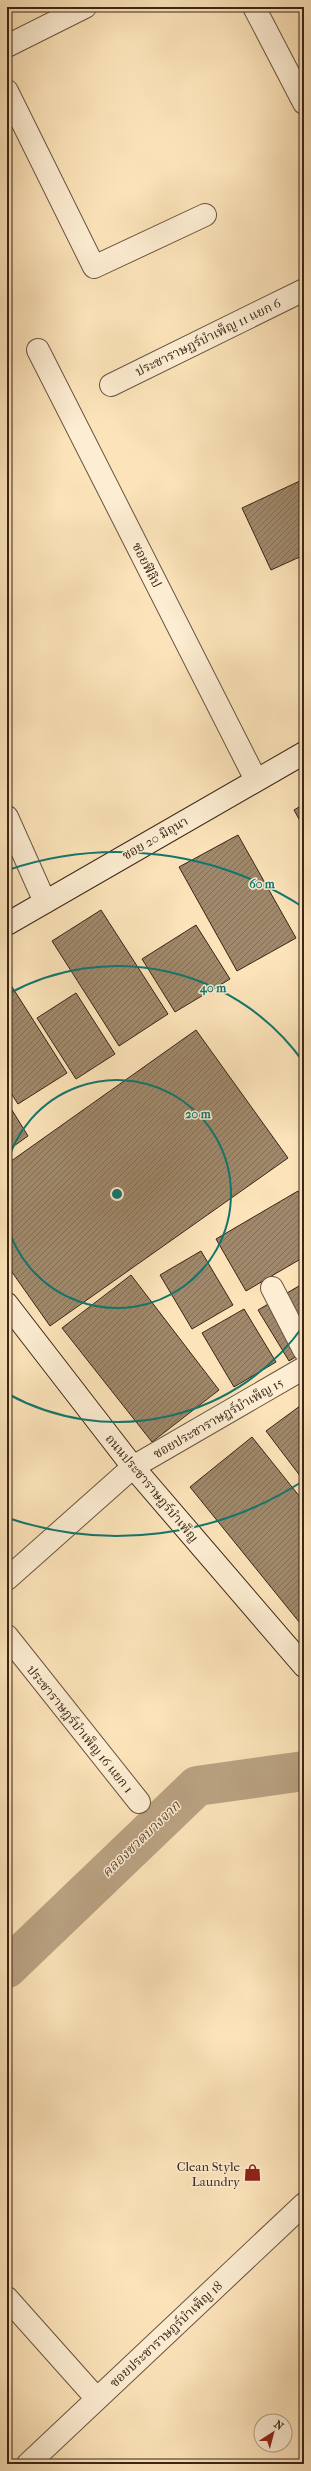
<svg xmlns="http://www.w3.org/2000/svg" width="311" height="2471" font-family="'IM FELL French Canon','Noto Serif Thai',serif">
<defs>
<pattern id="building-hatch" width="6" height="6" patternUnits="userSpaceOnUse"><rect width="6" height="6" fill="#9f886b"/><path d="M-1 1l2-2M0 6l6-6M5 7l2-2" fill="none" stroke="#836f57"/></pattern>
</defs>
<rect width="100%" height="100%" fill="#fce3b9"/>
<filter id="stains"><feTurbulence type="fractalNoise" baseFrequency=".005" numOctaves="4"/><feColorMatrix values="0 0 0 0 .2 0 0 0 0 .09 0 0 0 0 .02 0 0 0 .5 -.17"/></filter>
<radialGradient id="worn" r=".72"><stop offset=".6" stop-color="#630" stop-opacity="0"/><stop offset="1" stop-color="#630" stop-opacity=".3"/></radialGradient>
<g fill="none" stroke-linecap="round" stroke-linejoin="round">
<path stroke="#baa282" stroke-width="40" d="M7 1968 197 1786 304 1771"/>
</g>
<path fill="url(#building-hatch)" stroke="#3a2517" d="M304 479V555L271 570 242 508Z
M304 804V828L294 810Z
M238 835 296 938 237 971 179 867Z
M101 910 168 1014 119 1046 52 941Z
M196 925 230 979 175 1012 142 959Z
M7 979 67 1073 18 1104 7 1087Z
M76 993 115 1054 76 1079 37 1018Z
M196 1030 288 1158 50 1326 7 1265V1164Z
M7 1102 28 1136 7 1151Z
M298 1191 304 1202V1257L246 1291 216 1239Z
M201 1251 233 1305 192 1329 160 1275Z
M131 1275 219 1390 152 1442 62 1328Z
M304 1283V1352L289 1361 258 1310Z
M244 1309 276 1362 234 1387 202 1333Z
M304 1403V1481L266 1431Z
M252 1437 304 1502V1628L190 1487Z"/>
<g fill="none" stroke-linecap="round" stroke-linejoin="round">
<defs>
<path id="street" d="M254 7 304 103
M7 46 85 7
M7 91 94 267 205 215
M38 350 256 780
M111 385 304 290
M7 817 45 902
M272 1288 304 1350
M7 1579 133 1467 304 1368
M7 1636 139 1802
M7 2298 97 2399
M28 2464 304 2204"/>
<path id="secondary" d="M7 924 304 753
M7 1304 133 1467 304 1666"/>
</defs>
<use href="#street" stroke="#6a5440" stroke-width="24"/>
<use href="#secondary" stroke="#3a2517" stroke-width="24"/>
<use href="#street" stroke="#fdedd2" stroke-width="22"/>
<use href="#secondary" stroke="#fdedd2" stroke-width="22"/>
</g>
<g fill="none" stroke="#0f766e" stroke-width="2">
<path d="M7 1164A114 114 0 1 1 7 1224"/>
<path d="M304 1325A228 228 0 0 1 8 1394M8 994A228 228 0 0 1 304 1063"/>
<path d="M303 1481A342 342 0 0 1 8 1518M8 870A342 342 0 0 1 303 907"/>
</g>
<defs>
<symbol id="shop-bare" viewBox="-9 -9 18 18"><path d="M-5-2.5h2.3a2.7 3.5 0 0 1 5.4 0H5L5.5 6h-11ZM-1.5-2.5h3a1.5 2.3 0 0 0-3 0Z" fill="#8f2418" stroke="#fdedd2" stroke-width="2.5" paint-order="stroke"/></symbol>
</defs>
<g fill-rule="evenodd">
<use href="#shop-bare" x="240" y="2160" width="25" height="25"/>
</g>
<g text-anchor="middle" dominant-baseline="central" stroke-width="3" stroke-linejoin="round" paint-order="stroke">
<g font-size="13" fill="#3a2517" stroke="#fdedd2">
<text transform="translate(208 337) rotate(-26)">ประชาราษฎร์บำเพ็ญ 11 แยก 6</text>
<text transform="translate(147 565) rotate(63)">ซอยฟิลิป</text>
<text transform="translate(155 838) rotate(-30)">ซอย 20 มิถุนา</text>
<text transform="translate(218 1418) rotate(-30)">ซอยประชาราษฎร์บำเพ็ญ 15</text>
<text transform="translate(152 1488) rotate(50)">ถนนประชาราษฎร์บำเพ็ญ</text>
<text transform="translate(80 1729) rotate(51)">ประชาราษฎร์บำเพ็ญ 16 แยก 1</text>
<text transform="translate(166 2334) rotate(-43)">ซอยประชาราษฎร์บำเพ็ญ 18</text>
</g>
<g font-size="13" fill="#3a2517" stroke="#fdedd2" text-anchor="end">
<text x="240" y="2166">Clean Style<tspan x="240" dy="15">Laundry</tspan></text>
</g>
<g font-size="14" font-style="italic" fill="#604a37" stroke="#fdedd2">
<text transform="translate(141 1839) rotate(-44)">คลองชวดบางจาก</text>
</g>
</g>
<circle cx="117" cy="1194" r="6" fill="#0f766e" stroke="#fdedd2" stroke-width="2"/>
<g font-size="12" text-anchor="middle" font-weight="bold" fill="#0f766e" stroke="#fdedd2" stroke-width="3" stroke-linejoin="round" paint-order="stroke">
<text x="262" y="888">60 m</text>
<text x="213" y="992">40 m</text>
<text x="198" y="1118">20 m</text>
</g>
<rect width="311" height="2471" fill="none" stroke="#fce3b9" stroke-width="24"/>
<rect x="8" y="8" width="295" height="2455" fill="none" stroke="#3a2517" stroke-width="2"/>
<rect x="12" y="12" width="287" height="2447" fill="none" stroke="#3a2517"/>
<g transform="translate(273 2433) rotate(36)"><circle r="19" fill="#fdedd2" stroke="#af9d87"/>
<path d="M0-3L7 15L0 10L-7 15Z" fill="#8f2418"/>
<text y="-6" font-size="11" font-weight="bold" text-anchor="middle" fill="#3a2517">N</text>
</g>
<rect width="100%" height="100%" filter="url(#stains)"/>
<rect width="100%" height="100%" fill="url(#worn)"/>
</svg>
